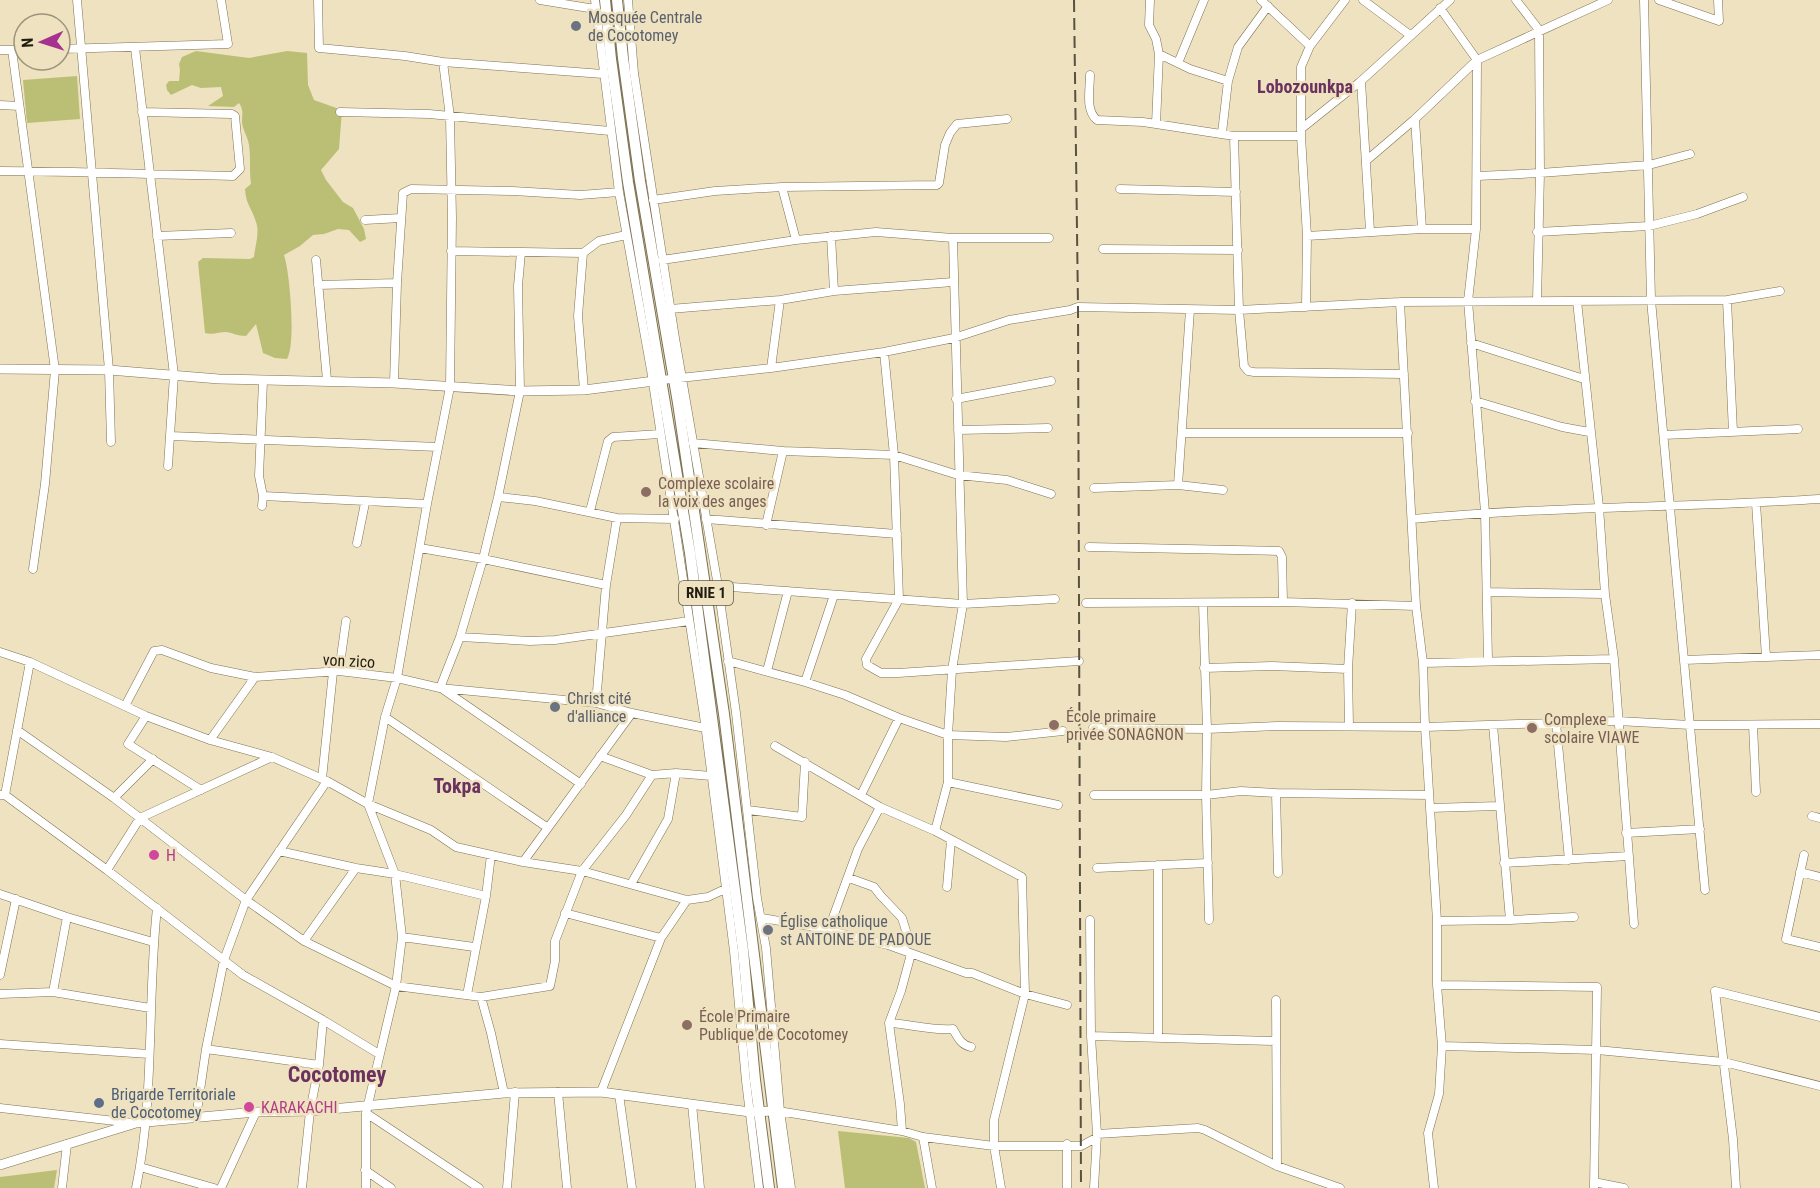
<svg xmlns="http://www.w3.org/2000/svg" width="1820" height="1188" font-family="'Roboto Condensed',sans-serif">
<rect width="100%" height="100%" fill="#eee2c0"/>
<path fill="#bbbf75" d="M196 51 249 58 287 51 307 53 308 85 314 100 342 110 339 149 321 170 326 180 343 202 353 208 364 229 366 239 360 242 349 230 338 229 324 234 313 235 300 246 284 255C290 273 296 344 287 359L275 358 263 353 256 324 246 336C237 336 234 333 226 332 219 332 213 335 205 333L198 262 203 258 250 259 254 257C255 245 260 233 256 222 252 208 246 205 245 189L251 184C249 171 251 158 249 145 248 137 242 129 242 121 242 113 244 111 239 103L234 107 208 106 223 96 221 87 201 88 192 85 171 95 167 90 166 85 169 81H179L180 70 179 64 182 57Z
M77 76 80 119 27 123 23 80Z
M838 1131 909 1138 916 1142 925 1188H845Z
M57 1170 54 1188H0V1177Z"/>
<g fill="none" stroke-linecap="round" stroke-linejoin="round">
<defs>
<path id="minor" d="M77 0 109 370 111 442
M318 0 319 48 405 56 443 62 603 74
M540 0 595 9
M595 0 619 192 651 370 704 716 734 951 746 1081 759 1188
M628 0 634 73 647 158 675 338 718 586 736 713 757 898 766 948 780 1111 791 1188
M1150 0 1149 25 1156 39 1159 54 1156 124
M1261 0 1310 46
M1363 0 1410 35
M1516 0 1539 30 1540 173 1537 301
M1644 0 1651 300 1705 890
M1659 0 1719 21 1718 0
M1440 8 1477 60 1476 229 1468 301 1485 512 1488 661
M135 48 174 375 168 466
M60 49 228 44 221 0
M0 50H24
M12 50 55 370 45 484 33 569
M1159 54 1190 69 1228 81
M1178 63 1204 0
M1090 75C1090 90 1085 110 1097 120L1143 122 1234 136H1301
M1361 81 1370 231
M0 105 19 106
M340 112 429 114 610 131
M1415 119 1422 229
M1301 129 1361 81 1450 0
M1222 133 1228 81 1238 47 1268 6
M1234 136 1239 310 1244 366 1248 371 1254 372 1404 374
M1367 160 1415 119 1477 60 1608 0
M0 171C78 171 155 175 233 176L240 169 235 116 232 114 142 112
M1478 176 1540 173 1649 165 1690 154
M782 187 796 240
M1120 189 1236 192
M653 200 715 191 782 187 937 185 939 183 945 145 950 133 957 124 1007 119
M365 220 401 218
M1537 232 1649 226 1697 214 1743 197
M157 236 231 233
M831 236 834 291
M1307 236 1422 229H1476
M1103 249 1238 250
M451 251 583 253 599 241 626 235
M583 253 578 316 584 390
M316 260 327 380
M662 260 796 240 876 232 953 238H1049
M318 285 397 283
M1727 300 1733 432
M1577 301 1599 507 1605 594 1614 659 1634 924
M1400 302 1416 606 1423 663 1425 727 1437 921V985L1442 1046 1439 1094 1428 1133 1434 1188
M1306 307 1307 236 1301 136V67L1310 46 1345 0
M670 309 780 300 834 291 953 282
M1471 343 1584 379
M884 352 894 455 899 599 866 659 867 665 881 673H898L1079 661
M771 368 780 300
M662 380 771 368 884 352 954 338 1009 320 1070 310 1078 307 1239 310 1400 302 1727 300 1780 291
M394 383 397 283 403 193 411 189 513 191 580 195 619 192
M956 399 1051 381
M1475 401 1562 427 1589 432
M958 430 1048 428
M1182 433H1408
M1664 435 1798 429
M171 436 438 447
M693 443 783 451 894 455 958 475 1007 480 1051 494
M1178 485 1190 310
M1094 488 1178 485 1223 490
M263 496 427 504
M498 497 535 501 617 518 675 519
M1756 503 1766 657
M262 506 263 496 259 476 263 381
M590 511 608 441 613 437 660 434
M706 519 897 534
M1413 519C1548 506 1683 508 1819 499
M766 525 783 451
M357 543 365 503
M1089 547 1279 551 1282 557 1283 602
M420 548 483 559 606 585
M718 586 963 604 1055 599
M1487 592 1605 594
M1086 603 1283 602 1416 606
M1203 603 1207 729 1206 795 1209 920
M460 637 530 641 555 640 689 621
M0 652 30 662 146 716 210 740 272 757 327 781 368 804 431 830 456 847 523 862 582 871 687 900 708 897 725 889
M1684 660 1820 655
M728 661 805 682 845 695 899 718 948 735 1006 737 1063 731
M1423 663 1614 659
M1204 668 1272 666 1348 669
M339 671 346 621
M767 671 788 591
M805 682 834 595
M440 688 460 637 483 559 498 497 520 391 518 286 521 252
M441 688 581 784
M596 703 606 585 617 518
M125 706 154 651 162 650 211 668 255 677 339 671 397 678 440 688 596 703 632 713 705 728
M146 716 128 744 201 790
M385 717 548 828
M1556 723 1569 860
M1493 725 1510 920
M1753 725 1756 792
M1349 726 1348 669 1352 603
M1093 728 1207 729 1278 726 1425 727 1618 721 1690 725 1820 724
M17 730 114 798 246 900 304 941 396 986 481 997 550 986 555 961V941L582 871 626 815 652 775
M210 740 255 677
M775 746 880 807 935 831 1022 877 1025 994 994 1120V1146L1001 1188
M600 756 652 775 676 773 711 776
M322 779 333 672
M948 782 1058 805
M1276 793 1278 873
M0 795H5L107 870 243 975 323 1020 379 1054
M5 795 30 662
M861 795 899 718
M1094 795H1206L1241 791 1276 793 1429 795
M114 798 153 759
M1430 808 1499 806
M748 810 802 817 805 762
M1812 816 1820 818
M935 831 948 782V735L952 670 963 604 953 238
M1626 833 1700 829
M279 851 356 868 395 874 486 896
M1804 855 1786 939 1820 947
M523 862 632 713
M1504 863 1629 856
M1158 865V1038
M1097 868 1208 863
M107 870 140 818 272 757
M1800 872 1820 877
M849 878 874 887 881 896 902 918 907 934 904 950 911 954 901 991 889 1023 900 1104 902 1131
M631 884 668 819 676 773
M947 887 951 840
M0 894 67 917 153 942
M565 913 661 938
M762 918 814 927 888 945 966 973H972L1025 994 1067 1005
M1090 920 1091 1036 1097 1134 1094 1188
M1437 921 1510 920 1574 917
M828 931 858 849 880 807
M402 937 474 947
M304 941 356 868
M0 975 16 899
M1437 985 1597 987 1594 1188
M53 992 67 917
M0 994 53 992 150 1008
M467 995 486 896 491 855
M481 997 491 1033 504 1093
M1276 1000 1277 1166
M889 1023C911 1024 932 1031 953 1029 958 1038 961 1045 971 1047
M1091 1036 1276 1041
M0 1044 149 1054
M1442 1046 1597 1050 1724 1062 1820 1086
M206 1049 319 1065 323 1020
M558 1092 567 1188
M601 1092 661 938 687 900
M619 1094 632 1188
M692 1104 700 1188
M0 1108 133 1123
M778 1111 902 1131 923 1137 994 1146H1081L1096 1138
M366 1113 479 1188
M196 1118 206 1049 224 960 246 900 327 781
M1097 1134 1198 1128 1205 1130 1277 1166 1340 1188
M923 1137 932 1188
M1067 1144V1188
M140 1167 214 1188
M365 1170 391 1188
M1594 1182 1624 1188
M62 1188 67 1144
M136 1188C155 1096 147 1001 157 908
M221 1188 256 1112
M302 1188 310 1111 319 1065
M366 1188V1113L396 986 402 937 395 874 368 804 385 717 397 678 427 504 450 387 452 218 450 117 443 62
M507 1188 515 1092
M1736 1188 1733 1139 1715 991 1820 1017"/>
<path id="major" d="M0 369 109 370 219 379 394 383 520 391 584 390 662 380
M0 1165 136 1123 256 1112 310 1111 504 1093 601 1092 750 1112 774 1111"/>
<path id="highway" d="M605 0 611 59 628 182 690 553 743 950 755 1080 769 1188
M617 0 623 58 640 181 678 403 724 714 783 1188"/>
</defs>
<use href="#minor" stroke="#7d7253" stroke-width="9"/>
<use href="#major" stroke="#7d7253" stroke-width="10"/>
<use href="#highway" stroke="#7d7253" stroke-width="12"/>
<use href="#minor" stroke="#fff" stroke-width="8"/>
<use href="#major" stroke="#fff" stroke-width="9"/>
<use href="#highway" stroke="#fff" stroke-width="10"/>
<path stroke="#595240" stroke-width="2" stroke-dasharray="12 6" stroke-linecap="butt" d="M1074 0 1078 307 1081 1188"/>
</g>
<g fill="#6b7280" stroke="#eee2c0" stroke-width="2">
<circle cx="576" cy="26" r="6"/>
<circle cx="555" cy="707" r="6"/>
<circle cx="768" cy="930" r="6"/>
</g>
<g fill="#8d6e63" stroke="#eee2c0" stroke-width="2">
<circle cx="646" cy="492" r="6"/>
<circle cx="1054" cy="725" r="6"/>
<circle cx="1532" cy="728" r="6"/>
<circle cx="687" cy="1025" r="6"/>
</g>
<g fill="#d1479c" stroke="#eee2c0" stroke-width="2">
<circle cx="154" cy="855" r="6"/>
<circle cx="249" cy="1107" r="6"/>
</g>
<circle fill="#5c6f8a" stroke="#eee2c0" stroke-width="2" cx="99" cy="1103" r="6"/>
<g text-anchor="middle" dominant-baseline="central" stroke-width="5" stroke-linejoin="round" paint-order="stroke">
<rect fill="#eee2c0" stroke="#5e5745" stroke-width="1.5" x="679" y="581" width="54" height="24" rx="4.5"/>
<g font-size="15" font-weight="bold" fill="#211c10">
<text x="706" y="593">RNIE 1</text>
</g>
<g font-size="16" fill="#5b616d" stroke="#eee2c0" text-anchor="start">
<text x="588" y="17">Mosquée Centrale<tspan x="588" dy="18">de Cocotomey</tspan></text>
<text x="567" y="698">Christ cité<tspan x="567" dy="18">d'alliance</tspan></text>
<text x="780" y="921">Église catholique<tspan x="780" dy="18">st ANTOINE DE PADOUE</tspan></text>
</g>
<g font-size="16" fill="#785e54" stroke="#eee2c0" text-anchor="start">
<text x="658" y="483">Complexe scolaire<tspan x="658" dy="18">la voix des anges</tspan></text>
<text x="1066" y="716">École primaire<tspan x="1066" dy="18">privée SONAGNON</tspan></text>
<text x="1544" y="719">Complexe<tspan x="1544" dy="18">scolaire VIAWE</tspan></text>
<text x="699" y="1016">École Primaire<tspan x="699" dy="18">Publique de Cocotomey</tspan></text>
</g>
<g font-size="16" fill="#211c10" stroke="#eee2c0">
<text transform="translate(349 661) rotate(3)">von zico</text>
</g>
<g font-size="16" fill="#b23c85" stroke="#eee2c0" text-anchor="start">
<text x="166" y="855">H</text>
<text x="261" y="1107">KARAKACHI</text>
</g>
<g font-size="16" fill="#4e5e75" stroke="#eee2c0" text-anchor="start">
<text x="111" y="1094">Brigarde Territoriale<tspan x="111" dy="18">de Cocotomey</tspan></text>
</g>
<g font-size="18" font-weight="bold" fill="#6b325e" stroke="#eee2c0">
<text x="1305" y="86">Lobozounkpa</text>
</g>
<g font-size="20" font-weight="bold" fill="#6b325e" stroke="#eee2c0">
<text x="457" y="786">Tokpa</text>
</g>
<g font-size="22" font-weight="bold" fill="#6b325e" stroke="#eee2c0">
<text x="337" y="1074">Cocotomey</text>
</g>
</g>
<g transform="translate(42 42) rotate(267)"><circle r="28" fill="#eee2c0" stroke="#9c937a" stroke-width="1.5"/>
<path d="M0-4.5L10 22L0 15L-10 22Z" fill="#a5328e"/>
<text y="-9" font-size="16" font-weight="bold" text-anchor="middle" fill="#211c10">N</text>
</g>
</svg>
